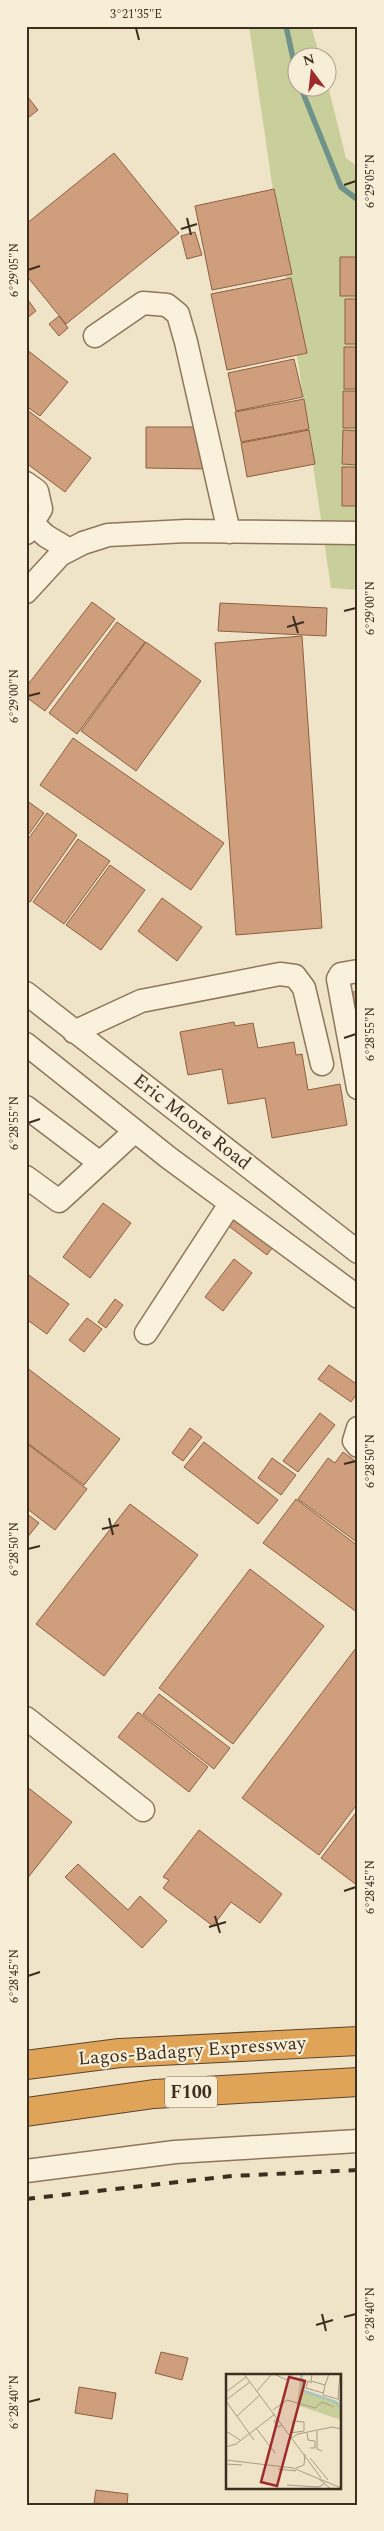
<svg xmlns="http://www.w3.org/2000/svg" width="384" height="2531" font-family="Spectral,serif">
<rect width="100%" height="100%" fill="#f0e4c8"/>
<path fill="#c9cf9b" d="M249 26H311L320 57 296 58V88H326L327 82 346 158 358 167V590L331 588Z"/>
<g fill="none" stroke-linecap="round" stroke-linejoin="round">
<path stroke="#6f938a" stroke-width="5.5" d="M286 26 296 72
M301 88 341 187 358 200"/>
</g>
<path fill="#cf9f7d" stroke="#8d5f41" d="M27 96 38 110 28 118 26 115Z
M114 153 179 233 66 324 26 275V224Z
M274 189 292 274 212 290 195 206Z
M195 232 202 255 187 259 181 236Z
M340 257H358V296H340Z
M291 278 307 353 227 370 211 294Z
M26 297 36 311 26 319Z
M345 299H358V344H345Z
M59 316 68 328 59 336 49 324Z
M344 347H358V389H344Z
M26 349 68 382 40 416 26 406Z
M294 359 303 397 236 411 228 373Z
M343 391H358V428H343Z
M304 399 309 429 241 442 235 412Z
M26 409 91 458 65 492 26 463Z
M146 427H200L209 469 146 468Z
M309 430 315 464 247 477 241 443Z
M343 430 358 431V465L342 464Z
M342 467H358V506H342Z
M92 602 115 619 45 711 26 697V687Z
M220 603 327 608 326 636 218 631Z
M117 622 145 642 77 734 49 713Z
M302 636 322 928 236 935 215 643Z
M146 642 201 681 136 771 81 731Z
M73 738 224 843 191 890 40 785Z
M26 800 44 813 26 838Z
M47 813 77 835 30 902 26 900V842Z
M78 839 110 861 64 924 33 902Z
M110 865 145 890 101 950 66 925Z
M162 898 202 927 177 961 138 931Z
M358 991V1032L349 993Z
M234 1022 235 1026 253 1023 258 1048 294 1042 296 1055 302 1054 308 1090 340 1084 347 1125 272 1138 265 1098 228 1104 222 1069 188 1075 180 1032Z
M103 1203 131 1223 90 1278 63 1257Z
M234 1213 275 1244 267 1255 226 1224Z
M234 1259 252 1273 223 1311 205 1297Z
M26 1273 69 1304 47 1334 26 1319Z
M115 1299 123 1305 106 1328 98 1322Z
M87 1318 102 1329 84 1352 69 1340Z
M329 1365 358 1385V1392L351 1402 318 1379Z
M26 1367 120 1439 84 1485 26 1442Z
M320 1413 335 1425 298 1472 283 1461Z
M190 1428 202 1437 183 1461 172 1453Z
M204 1442 278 1500 258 1524 184 1467Z
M26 1443 87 1489 55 1530 26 1508Z
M343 1452 358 1463V1543L298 1499 328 1458 335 1463Z
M272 1458 296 1475 281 1495 258 1478Z
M296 1499 358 1546V1613L263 1543Z
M130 1504 198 1555 104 1676 36 1624Z
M26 1513 39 1523 26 1539Z
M250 1569 324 1626 233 1744 159 1688Z
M356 1648 358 1650V1803L319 1855 242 1798Z
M159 1694 230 1748 214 1769 143 1714Z
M138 1712 208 1767 189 1792 118 1737Z
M26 1786 72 1822 26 1880Z
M358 1810V1886L321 1858Z
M199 1830 282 1894 260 1923 231 1902 213 1926 163 1888 169 1880 163 1877Z
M78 1864 128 1910 140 1896 167 1921 142 1948 65 1877Z
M161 2352 188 2358 182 2380 155 2373Z
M79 2387 116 2393 112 2419 75 2413Z
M96 2490 128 2494 127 2505 94 2503Z"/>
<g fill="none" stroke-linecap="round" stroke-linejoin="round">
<defs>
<path id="minor" d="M95 336 143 303 167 305 178 314 186 342 229 532
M26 483 37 491 41 509 26 533
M33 524 46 536 68 549
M26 592 60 555 83 543 108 535 186 531 358 533
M358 971 341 974 338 979 358 1088
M26 993 358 1252
M74 1032 141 1001 280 974 295 976 304 988 322 1064
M26 1044 169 1158 358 1297
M26 1107 100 1163
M26 1177 59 1201 135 1131
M146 1333 230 1204
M358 1428 354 1441 358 1446
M26 1718 143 1810
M26 2171 175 2152 358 2141"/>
<path id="highway" d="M26 2065 120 2053 358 2041
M26 2112 154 2094 358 2082"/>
</defs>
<use href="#minor" stroke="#8d765c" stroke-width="25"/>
<use href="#highway" stroke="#5b4430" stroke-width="30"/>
<use href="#minor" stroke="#faf1dc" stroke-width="22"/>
<use href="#highway" stroke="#e0a458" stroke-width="28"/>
<path stroke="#3d2e20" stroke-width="4" stroke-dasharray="9 9" stroke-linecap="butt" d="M26 2199 232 2176 358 2170"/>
</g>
<path fill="none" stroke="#3d2e20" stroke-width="2" d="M136 28 139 40M344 185 356 181M187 218 191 235M181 229 197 224M28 270 40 266M344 611 356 608M293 616 298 633M287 627 304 622M28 696 40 693M344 1038 356 1034M28 1123 40 1119M344 1464 356 1461M109 1518 113 1535M102 1529 119 1525M28 1549 40 1546M344 1891 356 1887M215 1916 220 1933M209 1927 226 1922M28 1976 40 1972M322 2314 326 2331M344 2317 356 2314M316 2325 333 2320M28 2402 40 2399"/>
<g text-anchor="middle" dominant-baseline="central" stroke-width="4.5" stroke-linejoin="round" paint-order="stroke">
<rect fill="#f7eed8" stroke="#756857" stroke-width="1" x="165" y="2076.5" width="52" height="31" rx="4"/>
<g font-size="18" font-weight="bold" fill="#3d2e20">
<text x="191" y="2092">F100</text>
</g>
<g font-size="19" fill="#3d2e20" stroke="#f7eed8">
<text transform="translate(192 1122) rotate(38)">Eric Moore Road</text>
<text transform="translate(192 2051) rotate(-4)">Lagos-Badagry Expressway</text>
</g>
</g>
<g transform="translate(226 2374)">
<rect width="115" height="115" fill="#f0e4c8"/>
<path d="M77 0 78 16 115 29V46L71 31 74 2Z" fill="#c9cf9b"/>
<path fill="none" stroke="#a9c4bc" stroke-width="2.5" d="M75 0 78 17 110 28 115 34"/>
<path fill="none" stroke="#a89b85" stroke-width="1" d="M18 0 95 104M48 0 61 6 66 0M86 0 85 7 99 11 103 0M114 0 112 25 115 28M86 9 82 7 80 14 97 19M99 11 97 21 112 25M31 17 46 0M0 18 20 3M0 26 24 8M0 27 28 66M47 36 61 26 89 34 96 28 108 33M11 42 34 21M52 44 48 47 52 53 56 51M30 54 49 79M0 57 14 66M91 57V75L96 77M64 59 78 57V48L67 47V58M81 59 82 66 89 67V74H84M64 70 62 66 72 60 106 53 115 55M0 73 10 70 49 40M84 84 102 106M0 86 67 94 115 114M0 90 16 91M70 94 78 91 79 80M52 95 70 97M93 105 105 115M61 111 93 113 98 110"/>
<path fill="#9e2a2b" fill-opacity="0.15" stroke="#9e2a2b" stroke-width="2.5" d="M63 3 79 7 51 112 35 108Z"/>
<rect width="115" height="115" fill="none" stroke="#3d2e20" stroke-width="2.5"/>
</g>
<rect width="384" height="2531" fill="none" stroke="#f7eed8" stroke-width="55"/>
<g transform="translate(312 72) rotate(345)"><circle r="24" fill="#f7eed8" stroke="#ada18e"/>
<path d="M0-4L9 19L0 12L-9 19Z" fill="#9e2a2b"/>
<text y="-8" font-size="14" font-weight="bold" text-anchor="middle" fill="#3d2e20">N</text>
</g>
<rect x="28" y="28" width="328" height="2476" fill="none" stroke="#3d2e20" stroke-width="2"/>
<g font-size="12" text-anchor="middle" fill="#3d2e20">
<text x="136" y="18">3°21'35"E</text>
<text transform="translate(370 181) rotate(-90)" y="4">6°29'05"N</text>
<text transform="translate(14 270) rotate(-90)" y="4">6°29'05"N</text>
<text transform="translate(370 608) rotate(-90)" y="4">6°29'00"N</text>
<text transform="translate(14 696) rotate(-90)" y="4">6°29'00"N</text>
<text transform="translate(370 1034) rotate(-90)" y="4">6°28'55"N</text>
<text transform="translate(14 1123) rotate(-90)" y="4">6°28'55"N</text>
<text transform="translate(370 1461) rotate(-90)" y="4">6°28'50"N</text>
<text transform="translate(14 1549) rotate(-90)" y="4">6°28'50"N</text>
<text transform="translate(370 1887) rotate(-90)" y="4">6°28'45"N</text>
<text transform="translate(14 1976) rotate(-90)" y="4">6°28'45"N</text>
<text transform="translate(370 2314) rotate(-90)" y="4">6°28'40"N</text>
<text transform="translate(14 2402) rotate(-90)" y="4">6°28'40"N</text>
</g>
</svg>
